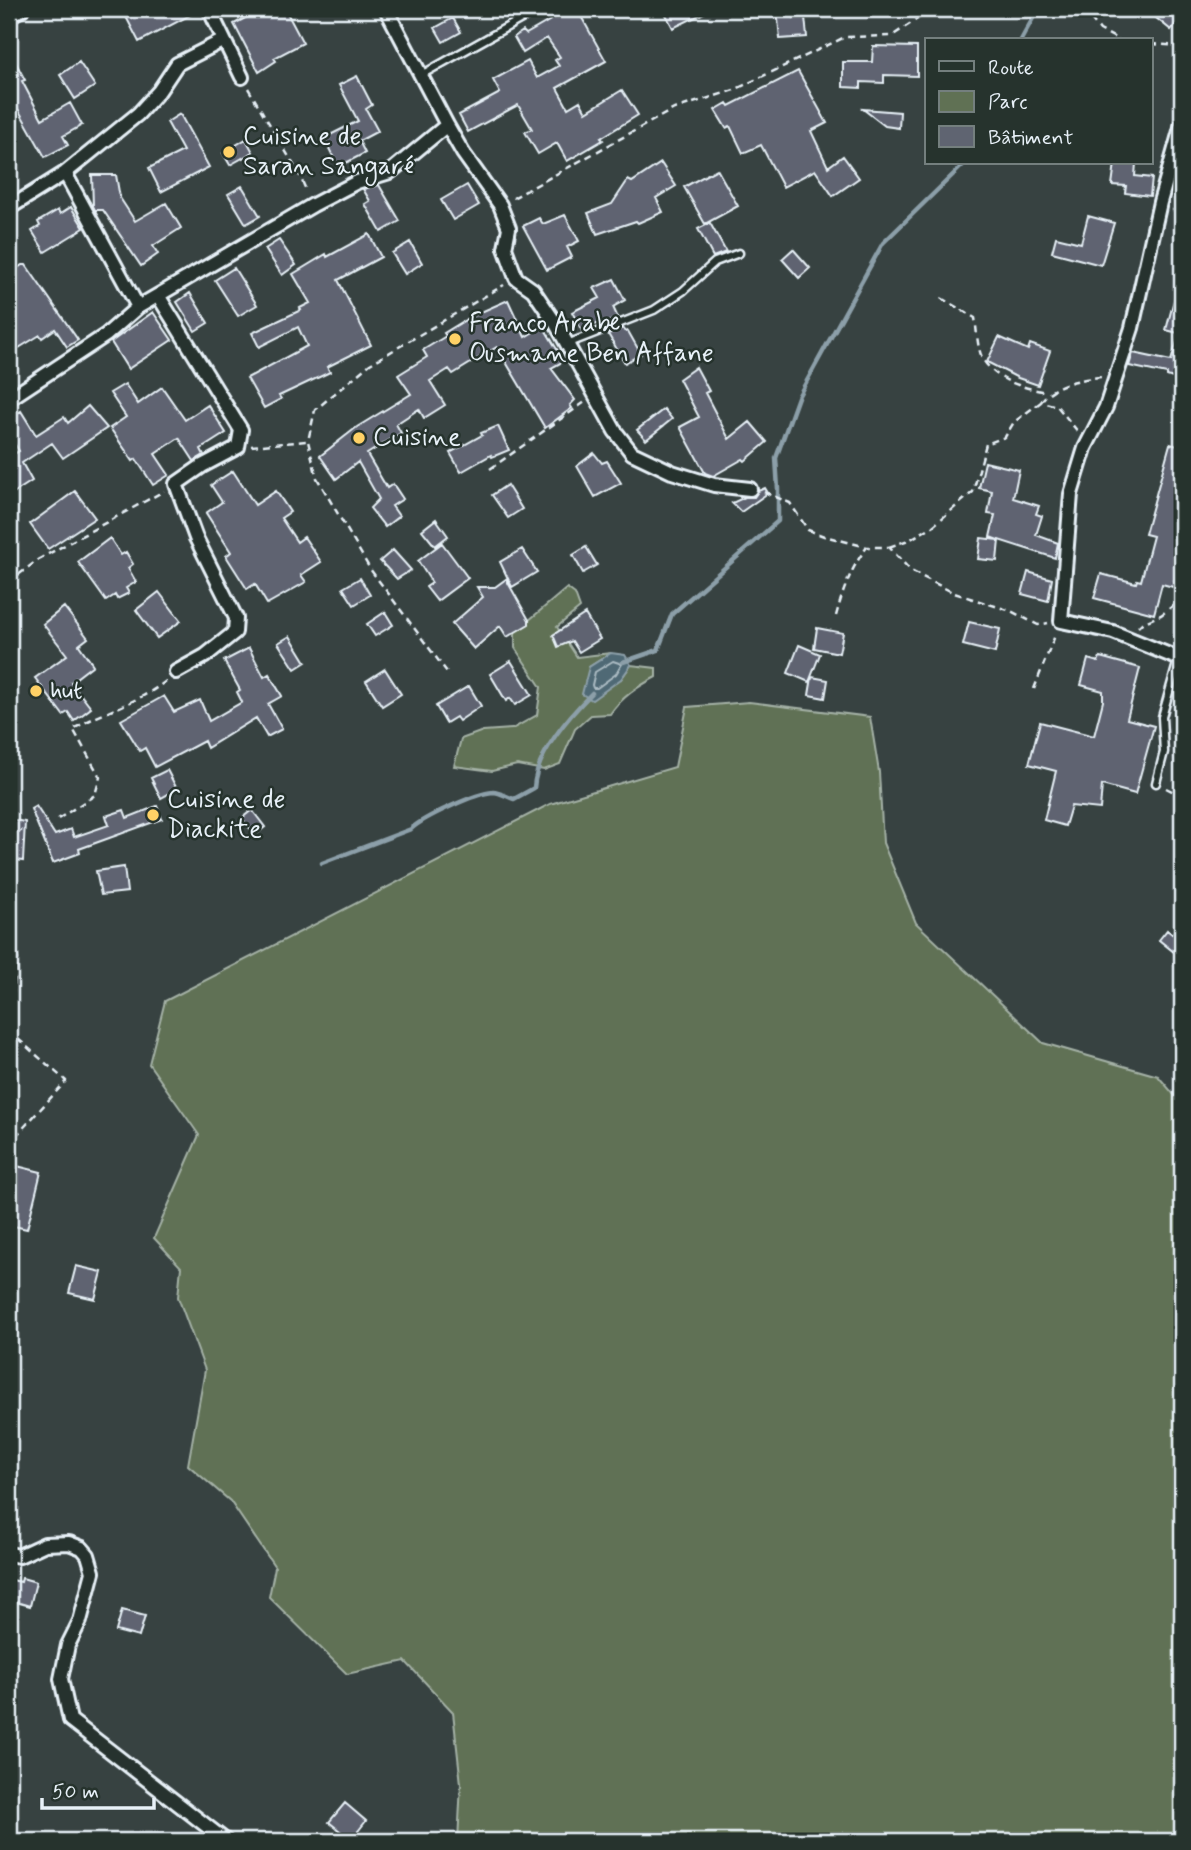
<svg xmlns="http://www.w3.org/2000/svg" width="1191" height="1850" font-family="Mynerve,sans-serif">
<rect width="100%" height="100%" fill="#374241"/>
<filter id="ink" filterUnits="userSpaceOnUse"><feTurbulence type="fractalNoise" baseFrequency=".0143" numOctaves="2"/><feDisplacementMap in="SourceGraphic" scale="14" xChannelSelector="R" yChannelSelector="G"/><feConvolveMatrix kernelMatrix="1 2 1 2 8 2 1 2 1" color-interpolation-filters="sRGB"/></filter>
<g filter="url(#ink)">
<path fill="#607154" stroke="#a4b1a6" stroke-width="2" d="M567 588 575 594 580 608 557 627 577 657 611 653 589 667 621 679 631 665 656 668V677C637 687 622 697 610 714L591 715 575 729 560 764 544 770 517 765 492 771 454 766 461 739 483 731 512 729 537 715 541 687 515 648V632Z
M749 702 870 717 879 772 883 843 916 923 1043 1043 1158 1076 1182 1104V1841H458L461 1784 453 1712 405 1661 347 1674 269 1597 275 1567 230 1501 188 1465 205 1370 178 1297 181 1267 154 1238 199 1135 149 1064 165 1001 550 804 675 767 687 707Z"/>
<path fill="#4f6974" stroke="#8c9fa9" stroke-width="2" d="M611 653 625 655 631 665 621 679 592 700 582 694 589 667Z"/>
<g fill="none" stroke-linecap="round" stroke-linejoin="round">
<path stroke="#abbbc3" stroke-width="2" d="M613 661 622 664 616 674 597 688H593L592 685 595 672Z"/>
<path stroke="#8c9fa9" stroke-width="4.5" d="M1021 40 1038 9
M623 662 658 650 672 614 778 521V489L776 458 798 397 883 243 965 163
M322 863 411 829C424 817 476 793 493 792 499 792 508 797 514 799L534 788C536 753 568 717 592 693"/>
</g>
<path fill="#5f6471" stroke="#e8f1f8" stroke-width="2" d="M122 9H200V10L139 42Z
M251 9H285L303 43 274 58 276 61 259 72 234 24 253 14Z
M570 9H577L606 61 557 88 568 108 580 101 586 112 622 90 638 115 601 138 603 140 567 161 557 143 538 154 525 132 532 129 518 105 468 132 459 115 500 93 493 80 528 61 537 78 559 66 555 60 560 57 547 38 523 53 514 37 523 31 526 34Z
M663 9H712L673 28Z
M777 9H791L794 18 805 17 807 37 780 39Z
M1145 9H1167L1180 19 1171 30Z
M453 18 461 32 443 42 435 28Z
M873 46 917 47V76L884 75V83L861 82V88L843 87V62H872Z
M9 50 25 80 22 81 42 119 70 103 82 125 63 136 68 145 45 157 9 93Z
M79 62 95 86 75 99 60 75Z
M798 71 827 123 811 131 828 167 843 156 859 178 833 196 815 170 783 187 761 145 743 153 730 126 726 128 715 110 727 103 729 106Z
M357 76 372 105 366 109 378 131 359 141 365 153 338 167 324 138 358 121 339 85Z
M863 109 900 112 899 128 885 126Z
M180 114 209 167 161 192 149 168 183 151 167 122Z
M246 139 253 152 230 165 223 153Z
M661 163 676 186 656 198 663 212 638 223 636 221 597 234 588 213 612 204 628 180 632 182Z
M1115 163H1136L1135 176 1152 178 1150 196 1125 193 1126 186 1112 185Z
M717 169 738 206 705 224 684 187Z
M92 175H116L120 198 135 221 166 203 181 228 153 246 158 254 141 266 103 210H95L93 206Z
M379 185 400 221 381 232 365 204 370 201 363 189Z
M467 185 479 205 453 220 441 200Z
M242 186 260 216 246 224 228 194Z
M71 207 84 228 45 252 32 231 40 226 38 222 58 210 60 214Z
M565 215 579 241 567 247 572 257 547 270 523 226 539 218 543 224Z
M1088 216 1114 223 1101 265 1052 252 1056 237 1081 243Z
M710 223 726 252 713 257 698 229Z
M369 234 381 257 338 280 371 345 327 367 330 372 279 396 281 399 264 408 247 378 307 346 298 327 259 347 252 333 301 310 300 308 310 303 293 274 326 254 327 257Z
M279 240 296 265 282 275 265 249Z
M410 242 422 263 405 274 392 253Z
M793 249 810 268 799 278 782 259Z
M22 265H26L78 340 67 347 55 329 42 338 40 335 9 354V305L16 300 9 290V274Z
M234 268 257 305 238 316 215 280Z
M614 279 625 300 613 307 618 318 603 324 601 322 582 331 572 312 600 298 594 288Z
M1178 285H1182V334L1166 330Z
M190 293 208 323 195 331 177 302Z
M508 300 525 337 543 326 564 361 551 368 575 400 570 405 572 408 545 428 497 347 453 374 449 369 430 381 445 405 424 418 419 409 396 424 401 433 367 454 387 488 393 484 403 499 392 506 399 516 385 527 370 508 379 499 358 462 336 479 320 456 357 427 411 394 398 375 427 357 423 350 446 336 444 333 472 316Z
M153 312 172 340 128 369 111 342Z
M623 328 626 332 628 331 641 354 625 363 608 334Z
M1179 335H1182V381L1167 376V374L1129 366 1133 353 1171 361Z
M999 337 1028 350 1030 344 1050 351 1038 385 1018 378 987 362Z
M696 367 709 391 705 393 729 439 750 422 767 442 745 461 743 459 713 476 705 473 680 427 699 417 679 379Z
M125 384 138 404 162 387 185 420 208 405 226 433 201 449 204 455 194 461 179 438 155 454 169 475 153 485 136 459 133 461 110 428 126 417 110 393Z
M88 406 107 428 63 458 52 443 22 463 32 481 9 496V441L16 453 19 451 9 435V419L21 411 36 435 64 417 68 423Z
M664 409 672 419 646 440 637 430Z
M498 426 509 450 492 457 491 455 461 472 450 453 482 435 481 433Z
M1170 444 1182 447V550L1173 587 1162 584 1154 614 1094 598 1101 574 1136 583 1137 580 1141 581 1153 536 1145 534Z
M594 453 602 463 607 461 621 483 595 497 577 466Z
M985 462 1019 470 1013 498 1039 506 1036 514 1042 516 1036 535 1058 543 1055 558 999 540 997 561 978 559 981 538 998 540 990 537 995 515 988 514 992 491 979 488Z
M233 471 255 505 276 491 290 512 281 518 297 542 304 537 321 562 301 575 306 582 267 604 255 584 247 589 226 556 231 552 206 513 222 502 211 485Z
M507 485 522 509 508 518 492 495Z
M765 488 768 493 741 512 732 503 745 497H754L758 491Z
M75 491 95 518 48 549 30 524Z
M436 519 448 536 435 546 422 530Z
M110 538 121 555 126 552 133 564 128 568 136 582 126 588 129 593 117 599 115 595 106 601 78 562Z
M442 543 468 578 437 601 426 587 432 583 418 561Z
M586 547 597 565 583 573 573 555Z
M522 549 537 572 512 587 500 562Z
M393 550 411 570 397 579 380 561Z
M1028 572 1052 579 1048 601 1022 594Z
M360 578 370 595 354 605 343 588Z
M506 579 529 620V624L507 637 500 626 474 649 452 624 483 597 477 587H495Z
M159 592 181 621 157 638 136 610Z
M64 607 88 638 79 645 93 665 71 682 91 708 74 721 68 712 63 715 35 678 67 655 43 624Z
M385 612 393 625 375 636 367 624Z
M585 614 600 639 579 652 572 641 558 647 553 635Z
M969 622 1000 629 995 653 963 645Z
M817 628 843 633 839 653 814 648Z
M290 636 306 662 295 669 278 643Z
M799 645 820 654 809 682 788 673Z
M249 648 264 677 269 674 282 696 268 704 282 729 267 737 256 718 207 748 204 741 155 767 145 748 140 751 121 720 164 696 174 712 200 700 209 721 242 702 237 692 240 690 224 661Z
M1100 657 1140 668 1127 719 1154 726 1135 794 1102 785 1100 809 1071 806 1065 826 1044 820 1056 771 1029 764 1040 722 1094 736 1103 701V691L1081 685 1088 659 1098 662Z
M511 661 532 695 515 705 510 698 506 701 490 674Z
M385 669 401 694 382 706 366 681Z
M812 677 828 680 825 698 809 695Z
M469 686 481 706 459 721 456 717 446 723 436 706Z
M167 770 177 789 161 798 151 778Z
M36 806 55 835 71 829 74 837 109 825 106 816 124 810 127 818 157 806 162 819 79 849 80 853 53 863 31 809Z
M252 810 265 827 255 835 242 818Z
M9 819 25 822 23 861 9 859Z
M124 867 127 892 101 895 96 871Z
M1182 919V942L1174 952 1159 940 1167 930 1172 934Z
M9 1164 41 1172 27 1229 9 1225Z
M76 1266 102 1272 95 1299 69 1293Z
M22 1578 36 1582 30 1606 9 1600 12 1580 21 1582Z
M122 1610 145 1616 139 1637 116 1631Z
M345 1803 366 1821 351 1840 329 1822Z"/>
<g fill="none" stroke-linecap="round" stroke-linejoin="round">
<defs>
<path id="service" d="M421 75 525 17
M567 344 654 310 683 291 715 262 739 253
M1156 783 1164 752 1162 717 1182 646"/>
<path id="minor" d="M209 9 242 77
M9 16 22 9
M1182 124 1160 202 1132 328 1106 407 1085 448 1071 494 1061 621 1113 632 1182 660
M447 125 463 153 500 205 509 228 505 248 516 278 533 290 556 324 615 431 632 453 672 472 714 485 750 489
M65 173 138 307
M9 208 65 173 138 114 159 91 177 64 224 40
M159 297 241 430 238 447 202 466 176 484 196 538 236 618 235 632 205 656 176 672
M9 399 106 335 138 307 313 205 357 182 390 172 447 125 386 9
M9 1554 19 1556 45 1544 69 1543 82 1548 88 1555 93 1572 80 1621 68 1645 61 1679 70 1720 226 1841"/>
</defs>
<use href="#service" stroke="#e8f1f8" stroke-width="11"/>
<use href="#minor" stroke="#e8f1f8" stroke-width="18"/>
<path stroke="#e8f1f8" stroke-width="2.5" stroke-dasharray="7 5" stroke-linecap="butt" d="M1083 9 1100 30 1119 40
M1151 44 1182 46
M248 88 298 172 307 192
M513 198 674 109 734 90 845 37 892 36 932 9
M1172 210H1182
M941 298 975 318C977 330 977 351 984 361 998 382 1025 388 1047 392
M1041 402C1053 383 1081 379 1102 377
M251 446 307 441
M490 469 585 402
M764 492 790 503 808 530 824 536 867 547
M889 547 911 539 933 526 973 492 986 444 1005 437 1014 422 1041 402 1057 406 1079 433
M9 582 39 559 164 491
M836 616C843 590 851 568 867 547H889L911 571 954 593 1011 611 1038 625 1048 623
M1138 627 1142 623 1161 615 1182 599
M447 672 370 569 317 478 308 441 315 410 370 364 504 285
M1034 689 1056 633
M1166 788 1182 796
M58 819 95 795 100 777 73 729C104 711 138 703 166 681
M9 839 22 830
M9 919 18 959 9 1017
M9 964 18 959
M9 1031 66 1081 16 1136 9 1153"/>
<use href="#service" stroke="#26332d" stroke-width="6"/>
<use href="#minor" stroke="#26332d" stroke-width="12"/>
</g>
</g>
<g fill="#ffd166" stroke="#26332d" stroke-width="2.5">
<circle cx="229" cy="152" r="7"/>
<circle cx="455" cy="339" r="7"/>
<circle cx="359" cy="438" r="7"/>
<circle cx="36" cy="691" r="7"/>
<circle cx="153" cy="815" r="7"/>
</g>
<g text-anchor="middle" dominant-baseline="central" stroke-width="5" stroke-linejoin="round" paint-order="stroke">
<g font-size="26" fill="#e8f1f8" stroke="#26332d" text-anchor="start">
<text x="243" y="137">Cuisine de<tspan x="243" dy="30">Saran Sangaré</tspan></text>
<text x="469" y="324">Franco Arabe<tspan x="469" dy="30">Ousmane Ben Affane</tspan></text>
<text x="373" y="438">Cuisine</text>
<text x="50" y="691">hut</text>
<text x="167" y="800">Cuisine de<tspan x="167" dy="30">Diackite</tspan></text>
</g>
</g>
<rect width="1191" height="1850" fill="none" stroke="#26332d" stroke-width="35"/>
<rect x="18" y="18" width="1156" height="1815" fill="none" stroke="#e8f1f8" stroke-width="2.5" filter="url(#ink)"/>
<rect x="925" y="38" width="228" height="126" fill="#26332d" stroke="#747f7e" stroke-width="2"/>
<rect x="939" y="61" width="35" height="10" fill="#26332d" stroke="#747f7e" stroke-width="2"/>
<text x="988" y="74" font-size="21" fill="#e8f1f8">Route</text>
<rect x="939" y="91" width="35" height="21" fill="#607154" stroke="#747f7e" stroke-width="2"/>
<text x="988" y="108" font-size="21" fill="#e8f1f8">Parc</text>
<rect x="939" y="126" width="35" height="21" fill="#5f6471" stroke="#747f7e" stroke-width="2"/>
<text x="988" y="144" font-size="21" fill="#e8f1f8">Bâtiment</text>
<path d="M42 1798v10h112v-10" fill="none" stroke="#e8f1f8" stroke-width="3.5"/>
<text x="52" y="1798" font-size="21" fill="#e8f1f8" stroke="#26332d" stroke-width="5" paint-order="stroke">50 m</text>
</svg>
